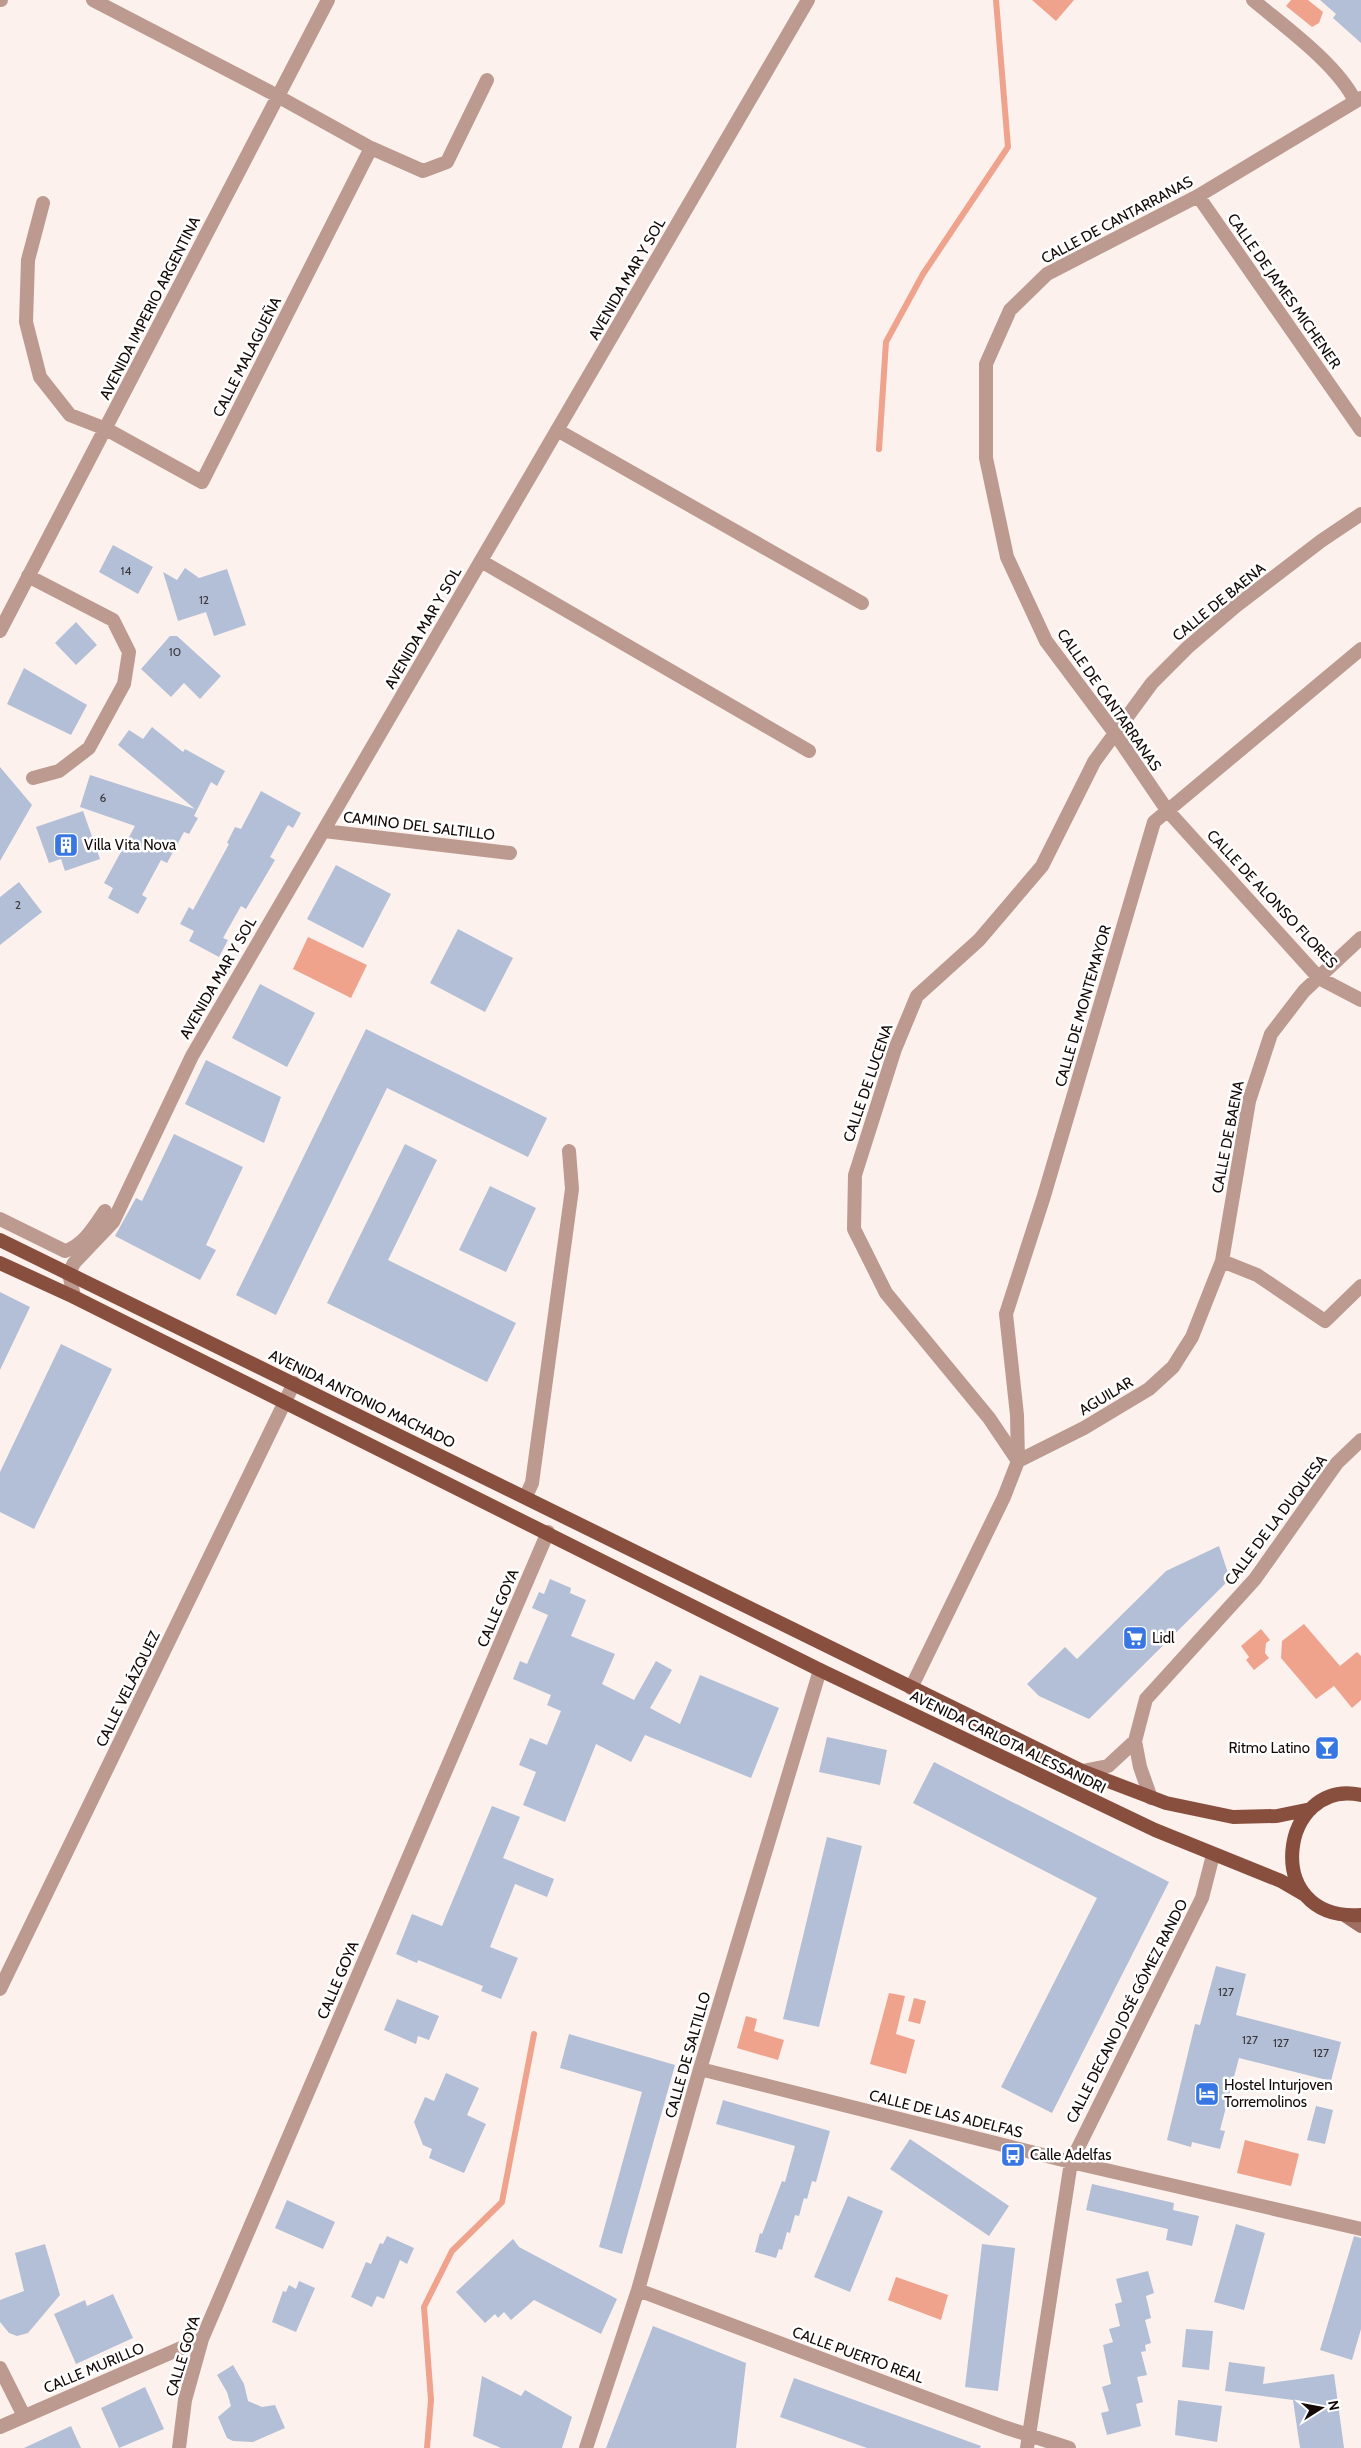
<svg xmlns="http://www.w3.org/2000/svg" width="1361" height="2448" font-family="Cabin,sans-serif">
<rect width="100%" height="100%" fill="#fdf1ed"/>
<path fill="#efa28c" d="M1032 0H1074L1056 21Z
M1291 0H1308L1323 12 1319 23 1312 27 1286 6Z
M308 937 367 965 351 998 293 969Z
M1304 1624 1340 1666 1357 1652 1361 1656V1700L1352 1708 1334 1686 1316 1699 1281 1658 1282 1641Z
M1261 1629 1270 1640 1266 1643 1265 1653 1269 1658 1254 1670 1246 1660 1249 1657 1241 1646Z
M889 1993 905 1996 896 2034 915 2040 906 2074 870 2064Z
M914 1998 926 2001 920 2024 908 2021Z
M746 2016 757 2019 754 2031 784 2040 778 2060 737 2048Z
M1245 2140 1299 2154 1291 2186 1237 2173Z
M896 2277 948 2295 941 2320 888 2300Z"/>
<g fill="none" stroke-linecap="round" stroke-linejoin="round">
<path stroke="#efa28c" stroke-width="6" d="M879 449 886 342 923 274 1008 147 996 0
M427 2448 431 2400 424 2307 452 2251 502 2202 534 2034"/>
</g>
<path fill="#b2bfd6" d="M1320 0H1361V43L1333 18 1336 14Z
M113 545 153 567 138 594 99 572Z
M185 568 199 578 227 569 246 625 214 636 206 612 178 621 163 572 177 580Z
M76 622 97 645 76 665 55 643Z
M170 636H177L221 676 200 699 184 683 171 697 141 669Z
M24 668 87 705 71 735 7 704Z
M152 727 183 752 185 749 225 771 217 786 211 782 194 816 198 818 189 834 184 832 167 863 161 860 142 895 147 898 138 914 108 898 113 888 104 883 135 826 80 807 90 775 195 809 118 745 129 730 143 739Z
M0 767 32 805 0 861Z
M261 791 301 813 293 828 288 825 270 857 275 860 246 909 241 906 223 938 228 940 219 957 189 941 194 931 180 924 189 907 193 910 229 844 227 843 235 827 241 829Z
M83 811 100 859 65 871 61 859 49 863 36 827Z
M336 865 391 894 363 948 307 919Z
M19 882 42 912 0 945V897Z
M458 929 513 958 485 1012 430 983Z
M260 984 315 1013 287 1067 232 1038Z
M366 1029 547 1118 528 1157 387 1088 276 1315 236 1295Z
M206 1060 281 1097 264 1143 185 1104Z
M174 1134 243 1167 206 1245 216 1250 200 1280 115 1236 136 1198 142 1201Z
M405 1144 437 1160 388 1260 516 1323 487 1382 327 1303Z
M490 1186 536 1208 506 1272 459 1250Z
M0 1292 30 1307 0 1370Z
M61 1344 112 1369 34 1529 0 1512V1472Z
M1219 1546 1230 1579 1089 1719 1039 1696 1027 1684 1065 1647 1077 1659 1166 1571Z
M550 1579 571 1588 570 1593 586 1600 571 1636 615 1654 602 1684 634 1700 656 1661 672 1670 650 1708 680 1724 700 1675 779 1708 751 1778 645 1735 631 1762 596 1744 565 1822 523 1805 536 1772 519 1765 530 1738 547 1745 561 1711 547 1705 551 1695 513 1679 520 1661 527 1664 548 1615 532 1608 539 1592 544 1594Z
M827 1737 887 1750 880 1785 819 1772Z
M934 1762 1169 1882 1052 2113 1001 2087 1097 1898 913 1803Z
M492 1806 520 1817 503 1858 554 1879 547 1897 515 1884 490 1947 518 1958 501 1999 481 1991 483 1986 418 1960 417 1963 396 1954 412 1914 442 1926Z
M827 1837 862 1846 819 2027 783 2019Z
M1216 1966 1246 1974 1236 2015 1341 2042 1331 2081 1239 2058 1220 2130 1225 2131 1220 2149 1192 2142 1191 2147 1167 2140 1195 2024 1200 2025Z
M397 1999 439 2016 429 2040 418 2036 416 2044 384 2030Z
M569 2034 675 2065 622 2254 599 2247 642 2092 560 2068Z
M446 2073 479 2088 467 2115 486 2124 464 2173 429 2158 432 2149 423 2145 414 2122 425 2097 434 2101Z
M723 2100 830 2131 816 2182 812 2181 807 2199 804 2198 799 2216 795 2215 790 2233 787 2232 782 2250 779 2249 776 2258 755 2252 760 2233 762 2234 782 2181 785 2182 795 2146 716 2124Z
M1316 2106 1333 2110 1325 2144 1307 2140Z
M910 2139 1009 2206 989 2236 890 2169Z
M1092 2184 1174 2203 1173 2210 1199 2216 1192 2246 1166 2240 1168 2229 1086 2210Z
M848 2196 883 2211 850 2292 814 2277Z
M287 2200 335 2222 323 2249 275 2228Z
M1236 2224 1265 2233 1244 2310 1214 2302Z
M387 2236 414 2248 407 2264 400 2260 384 2299 377 2296 372 2307 351 2297 366 2262 371 2264 380 2243 383 2244Z
M1354 2236 1361 2238V2329L1352 2360 1320 2350Z
M513 2239 519 2247 617 2299 601 2334 534 2300 511 2320 504 2312 498 2318 495 2314 485 2323 456 2292Z
M45 2244 60 2295 28 2333 17 2336 9 2333 0 2322V2300L24 2291 15 2253Z
M982 2244 1015 2248 998 2391 965 2387Z
M1148 2271 1154 2293 1146 2296 1151 2318 1145 2320 1151 2343 1145 2345 1146 2351 1141 2352 1147 2375 1137 2377 1143 2402 1136 2404 1141 2426 1107 2435 1101 2413 1109 2411 1102 2387 1111 2384 1103 2345 1113 2342 1109 2329 1120 2326 1115 2304 1122 2302 1116 2279Z
M299 2281 315 2288 296 2332 272 2322 283 2291 286 2292 289 2285 296 2289Z
M113 2294 133 2338 76 2364 54 2314 85 2300 87 2306Z
M653 2326 746 2363 736 2448H606Z
M1186 2329 1213 2331 1209 2370 1182 2367Z
M1229 2362 1265 2367 1263 2384 1334 2374 1344 2448H1300L1293 2400 1225 2391Z
M233 2365 244 2384 248 2401 262 2407 275 2405 285 2428 253 2442 233 2441 227 2438 218 2417 231 2406 227 2392 217 2375Z
M482 2376 521 2396 525 2390 572 2417 562 2448H501L473 2436Z
M794 2378 981 2446 980 2448H867L780 2417Z
M145 2387 164 2429 119 2448 101 2408Z
M1178 2400 1222 2406 1217 2442 1175 2435Z
M71 2426 81 2448H24Z"/>
<g fill="none" stroke-linecap="round" stroke-linejoin="round">
<path stroke="#bc9a90" stroke-width="14" d="M0 1219 65 1251C83 1246 95 1226 105 1211"/>
<path stroke="#bc9a90" stroke-width="14" d="M0 0H1
M93 0 270 92 371 148 423 171 447 162 487 80
M1253 0C1285 27 1337 64 1355 101
M1361 98 1198 196 1047 274 1010 310 986 364V458L1007 557 1046 641 1114 732 1167 810 1319 978 1361 1000
M1198 196 1361 430
M43 203 28 260 26 322 40 377 70 415 106 429 202 482 371 148
M557 430 862 603
M481 561 809 751
M28 576 113 620 129 652 124 684 89 748 59 771 33 778
M0 631 328 0
M324 831 510 853
M1222 1261 1257 1275 1325 1321 1361 1286
M74 1297 69 1273 74 1263 113 1222 192 1056 808 0
M1018 1461 989 1418 886 1293 854 1229 855 1175 895 1049 917 996 979 940 1042 866 1094 762 1152 683 1188 647 1236 606 1321 541 1361 514
M1018 1461 1017 1415 1006 1314 1044 1196 1154 822 1361 649
M526 1496 532 1483 572 1189 569 1151
M911 1688 1004 1497 1018 1461 1084 1428 1149 1389 1173 1367 1192 1337 1222 1261 1249 1101 1271 1034 1304 991 1361 938
M1082 1771 1108 1766 1135 1741
M1151 1798 1140 1767 1135 1741 1146 1699 1255 1579 1337 1463 1361 1440
M0 1989 294 1383
M700 2069 1071 2162 1361 2229
M638 2290 1004 2427 1069 2448
M0 2368 24 2416
M0 2427 202 2339
M179 2448 185 2400 202 2339 548 1532
M586 2448 638 2290 700 2069 820 1670
M1027 2448 1071 2162 1202 1898 1213 1855"/>
<path stroke="#9f6e60" stroke-width="14" d="M1346 1916 1361 1926"/>
<path stroke="#894f3e" stroke-width="14" d="M0 1240 1082 1771 1166 1803 1233 1817 1277 1816 1311 1809
M0 1263 74 1297 820 1670 1155 1830 1281 1881 1305 1895
M1361 1795C1280 1777 1259 1922 1361 1915"/>
</g>
<defs>
<symbol id="building-square" viewBox="-11 -11 22 22"><rect x="-9" y="-9" width="18" height="18" rx="4" fill="#3876e4" stroke="#fff"/><path d="M-4-6H4V6H1V3H-1V6H-4ZM-2.5-4.3h1.7v1.8h-1.7ZM.8-4.3h1.7v1.8H.8ZM-2.5-1h1.7V.8h-1.7ZM.8-1h1.7V.8H.8Z" fill="#fff"/></symbol>
<symbol id="supermarket-square" viewBox="-11 -11 22 22"><rect x="-9" y="-9" width="18" height="18" rx="4" fill="#3876e4" stroke="#fff"/><path d="M-6-5.5h2.5l.6 2H6L4.5 2H-2.5L-4.4-4H-6ZM-1.5 3.2a1.3 1.3 0 1 0 .1 0ZM3 3.2a1.3 1.3 0 1 0 .1 0Z" fill="#fff"/></symbol>
<symbol id="bar-square" viewBox="-11 -11 22 22"><rect x="-9" y="-9" width="18" height="18" rx="4" fill="#3876e4" stroke="#fff"/><path d="M-6-5H6L.8 .8V4.5H3.5V6h-7V4.5H-.8V.8Z" fill="#fff"/></symbol>
<symbol id="hotel-square" viewBox="-11 -11 22 22"><rect x="-9" y="-9" width="18" height="18" rx="4" fill="#3876e4" stroke="#fff"/><path d="M-6-4.5h1.5V1H6V5H4.5V3h-9V5H-6ZM-4 0a1.8 1.8 0 1 1 3.6 0ZM.5 0V-2.5h3Q6-2.5 6 0Z" fill="#fff"/></symbol>
<symbol id="bus-square" viewBox="-11 -11 22 22"><rect x="-9" y="-9" width="18" height="18" rx="4" fill="#3876e4" stroke="#fff"/><path d="M-5-6H5V4H4V6H2V4H-2V6H-4V4H-5ZM-3.5-4V0h7V-4ZM-3.5 1.2v1.5H-2V1.2ZM2 1.2v1.5H3.5V1.2Z" fill="#fff"/></symbol>
</defs>
<g fill-rule="evenodd">
<use href="#building-square" x="52" y="831" width="28" height="28"/>
<use href="#supermarket-square" x="1121" y="1624" width="28" height="28"/>
<use href="#bar-square" x="1313" y="1734" width="28" height="28"/>
<use href="#hotel-square" x="1193" y="2080" width="28" height="28"/>
<use href="#bus-square" x="999" y="2141" width="28" height="28"/>
</g>
<g text-anchor="middle" dominant-baseline="central" stroke-width="5" stroke-linejoin="round" paint-order="stroke">
<g font-size="12" fill="#3b373b">
<text x="126" y="570">14</text>
<text x="204" y="599">12</text>
<text x="175" y="651">10</text>
<text x="103" y="797">6</text>
<text x="18" y="904">2</text>
<text x="1226" y="1991">127</text>
<text x="1250" y="2039">127</text>
<text x="1281" y="2042">127</text>
<text x="1321" y="2052">127</text>
</g>
<g font-size="15" fill="#130a07" stroke="#fff">
<text transform="translate(1117 220) rotate(-28)">CALLE DE CANTARRANAS</text>
<text transform="translate(627 279) rotate(-60)">AVENIDA MAR Y SOL</text>
<text transform="translate(1284 291) rotate(55)">CALLE DE JAMES MICHENER</text>
<text transform="translate(150 308) rotate(-63)">AVENIDA IMPERIO ARGENTINA</text>
<text transform="translate(247 357) rotate(-63)">CALLE MALAGUEÑA</text>
<text transform="translate(1219 602) rotate(-39)">CALLE DE BAENA</text>
<text transform="translate(423 628) rotate(-60)">AVENIDA MAR Y SOL</text>
<text transform="translate(1109 700) rotate(55)">CALLE DE CANTARRANAS</text>
<text transform="translate(419 826) rotate(7)">CAMINO DEL SALTILLO</text>
<text transform="translate(1272 899) rotate(47)">CALLE DE ALONSO FLORES</text>
<text transform="translate(218 978) rotate(-60)">AVENIDA MAR Y SOL</text>
<text transform="translate(1083 1006) rotate(-74)">CALLE DE MONTEMAYOR</text>
<text transform="translate(868 1083) rotate(-71)">CALLE DE LUCENA</text>
<text transform="translate(1228 1137) rotate(-79)">CALLE DE BAENA</text>
<text transform="translate(1106 1396) rotate(-31)">AGUILAR</text>
<text transform="translate(362 1399) rotate(26)">AVENIDA ANTONIO MACHADO</text>
<text transform="translate(1276 1520) rotate(-53)">CALLE DE LA DUQUESA</text>
<text transform="translate(498 1608) rotate(-67)">CALLE GOYA</text>
<text transform="translate(128 1689) rotate(-64)">CALLE VELÁZQUEZ</text>
<text transform="translate(1008 1742) rotate(26)">AVENIDA CARLOTA ALESSANDRI</text>
<text transform="translate(338 1980) rotate(-67)">CALLE GOYA</text>
<text transform="translate(1127 2011) rotate(-63)">CALLE DECANO JOSÉ GÓMEZ RANDO</text>
<text transform="translate(688 2055) rotate(-74)">CALLE DE SALTILLO</text>
<text transform="translate(946 2114) rotate(14)">CALLE DE LAS ADELFAS</text>
<text transform="translate(858 2355) rotate(20)">CALLE PUERTO REAL</text>
<text transform="translate(183 2356) rotate(-73)">CALLE GOYA</text>
<text transform="translate(94 2368) rotate(-23)">CALLE MURILLO</text>
</g>
<g font-size="15" fill="#130a07" stroke="#fff" text-anchor="start">
<text x="84" y="845">Villa Vita Nova</text>
<text x="1152" y="1638">Lidl</text>
<text x="1310" y="1748" text-anchor="end">Ritmo Latino</text>
<text x="1224" y="2085">Hostel Inturjoven<tspan x="1224" dy="17">Torremolinos</tspan></text>
<text x="1030" y="2155">Calle Adelfas</text>
</g>
</g>
<g transform="translate(1321 2408) rotate(79)" stroke="#ffffff" stroke-width="4" paint-order="stroke">
<path d="M0-4L9 19L0 12L-9 19Z" fill="#130a07"/>
<text y="-8" font-size="14" font-weight="bold" text-anchor="middle" fill="#130a07">N</text>
</g>
</svg>
